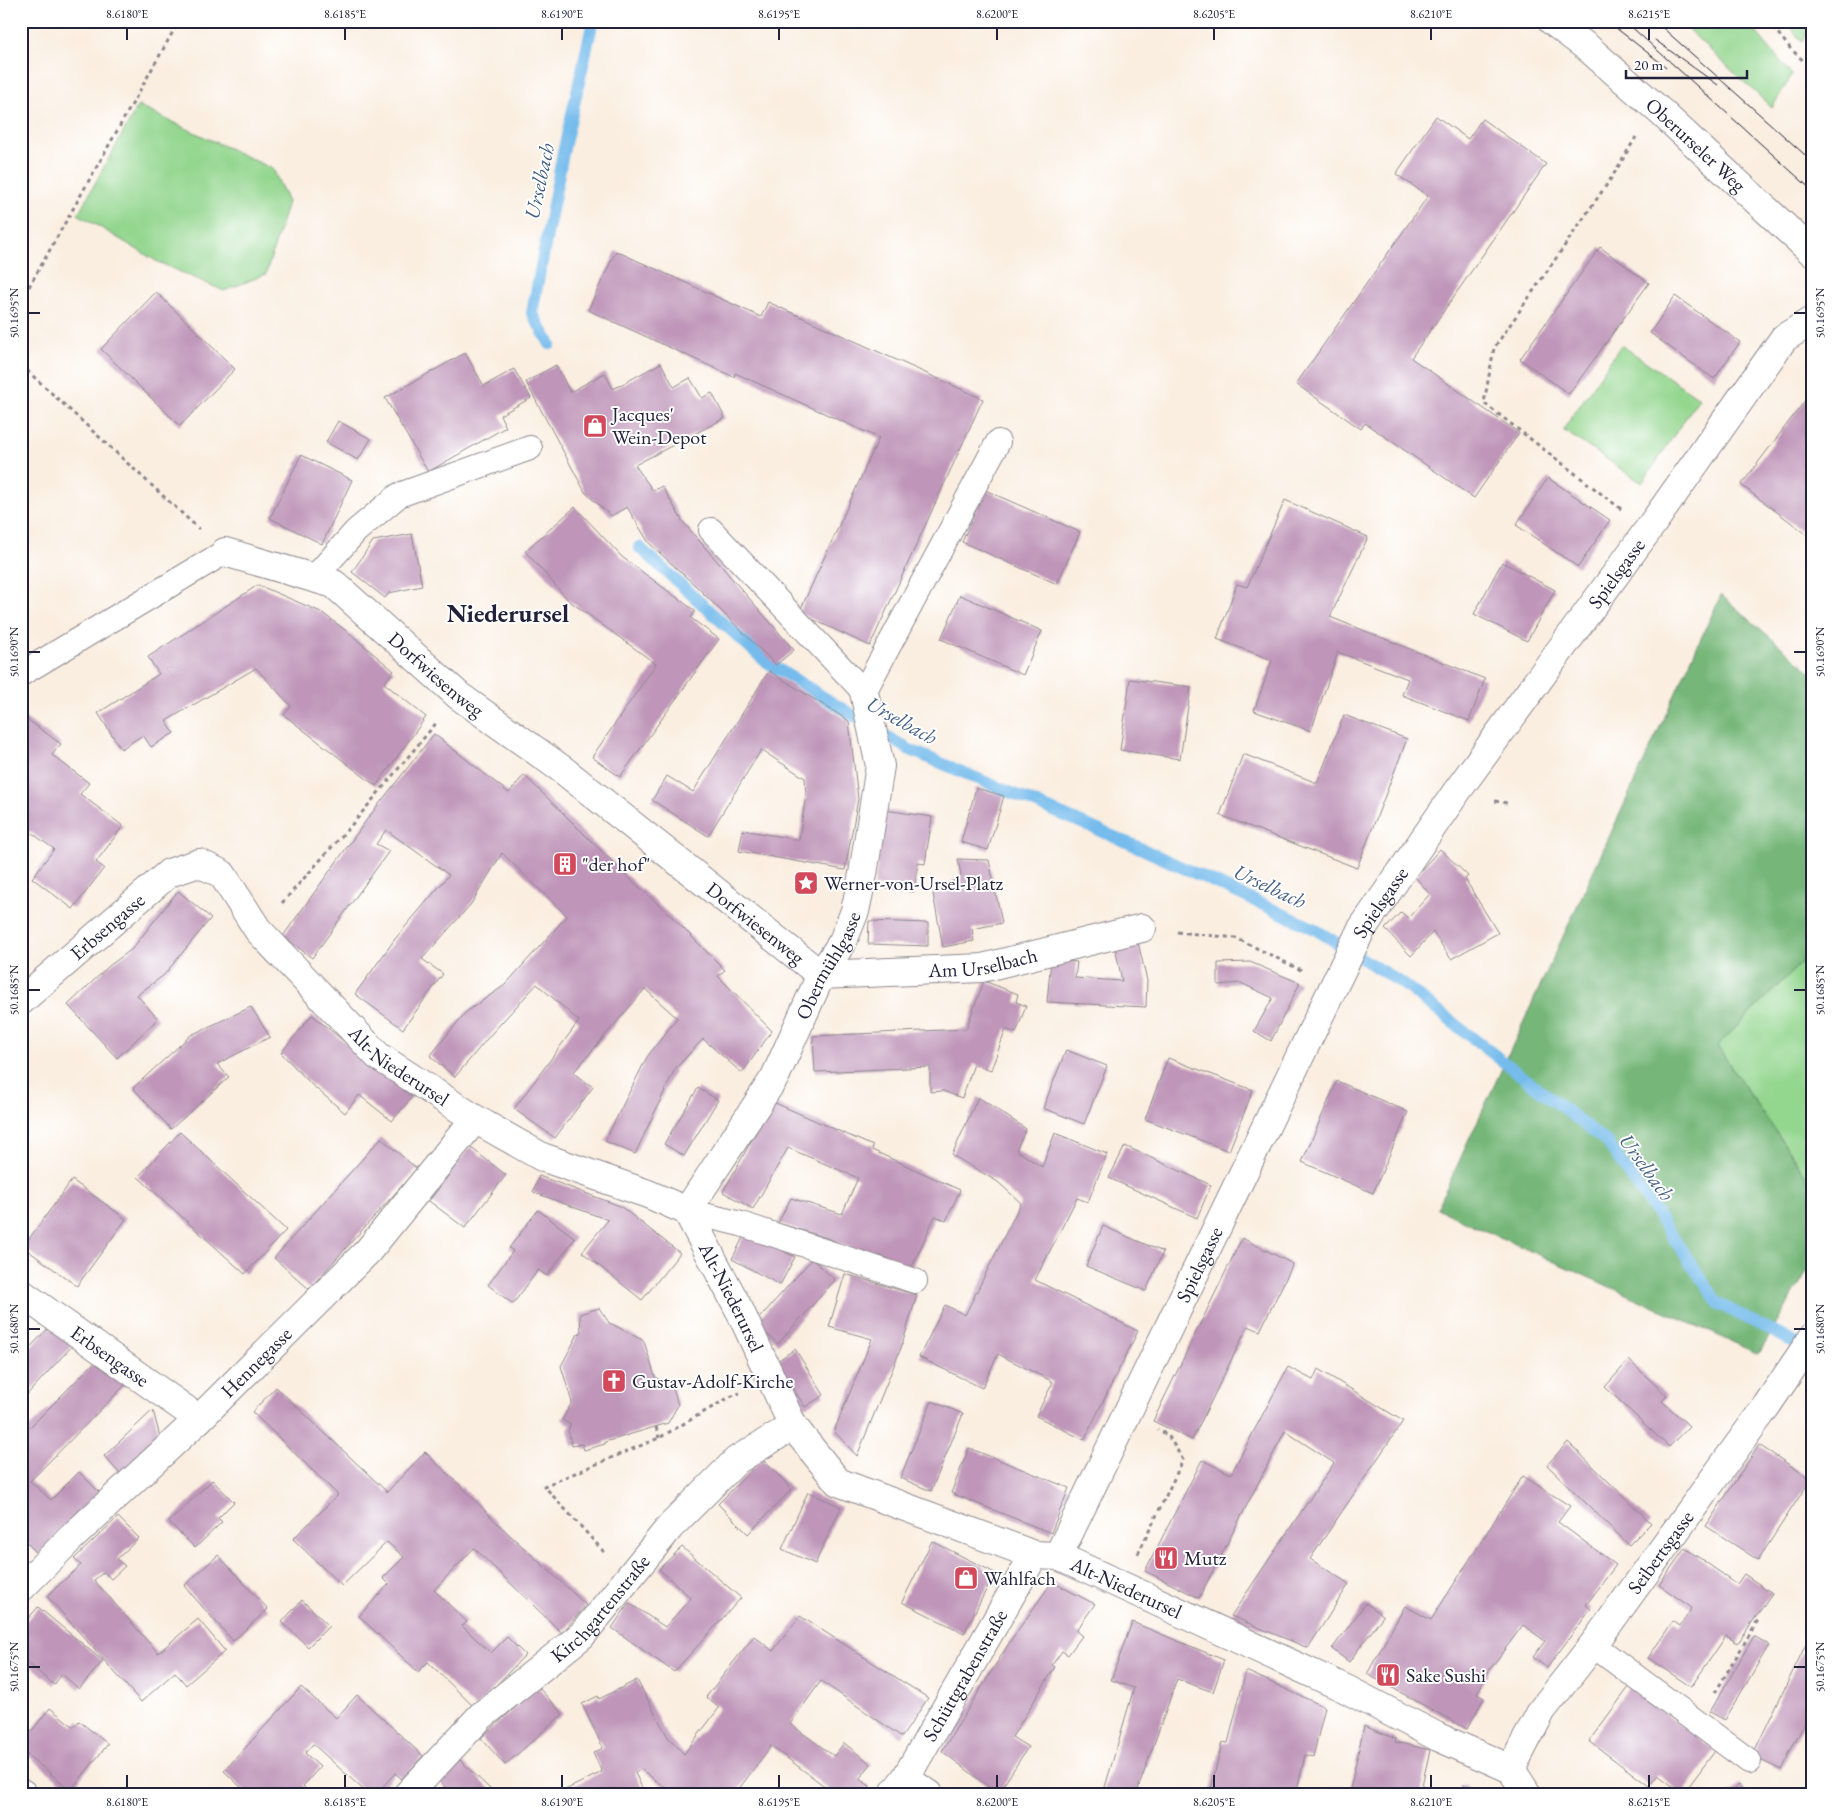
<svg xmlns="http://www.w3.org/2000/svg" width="1834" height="1815" font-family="'EB Garamond',serif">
<rect width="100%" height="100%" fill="#fff"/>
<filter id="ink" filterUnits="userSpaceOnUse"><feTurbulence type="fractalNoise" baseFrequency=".02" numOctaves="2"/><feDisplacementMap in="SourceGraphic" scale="10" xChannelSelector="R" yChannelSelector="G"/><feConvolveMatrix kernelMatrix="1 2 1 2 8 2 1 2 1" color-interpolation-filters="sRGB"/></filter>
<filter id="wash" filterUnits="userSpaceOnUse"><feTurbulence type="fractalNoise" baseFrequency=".0096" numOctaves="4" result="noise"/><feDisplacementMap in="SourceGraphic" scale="20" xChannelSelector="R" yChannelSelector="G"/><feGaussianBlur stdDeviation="1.12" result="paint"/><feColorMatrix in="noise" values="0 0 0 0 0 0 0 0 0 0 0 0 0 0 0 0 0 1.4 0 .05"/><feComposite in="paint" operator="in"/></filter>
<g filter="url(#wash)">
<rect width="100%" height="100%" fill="#faeee0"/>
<path fill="#93d68e" stroke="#5a7c64" d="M1679 21H1747L1792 75 1772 108Z
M1786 21H1813V26L1802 42Z
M138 106 273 169 288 202 266 274 224 291 158 262 78 214Z
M1621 345 1699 398 1642 483 1563 430Z
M1813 951V1186L1717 1046Z"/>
<path fill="#76b779" stroke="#4c6c5a" d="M1721 595 1813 674V951L1717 1046 1813 1186V1261L1759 1354 1437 1209Z"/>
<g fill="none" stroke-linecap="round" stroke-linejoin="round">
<path stroke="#74bbec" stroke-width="12" d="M550 344 532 313 563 153 593 21
M639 547 765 661 908 749 1138 847 1313 928 1403 984 1607 1142 1719 1304 1807 1349"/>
</g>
<g id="blocks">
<path fill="#bf96b9" d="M1436 116 1468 139 1482 119 1546 164 1411 358 1519 433 1474 498 1365 423 1361 429 1296 384 1428 196 1396 174Z
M1600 247 1649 283 1569 394 1520 359Z
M616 251 761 317 768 302 983 399 870 646 799 613 879 438 735 373 734 377 588 310Z
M156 292 235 369 180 426 101 349Z
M1675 296 1740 342 1714 379 1650 333Z
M465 353 484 386 514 369 531 398 500 415 506 427 428 472 385 398Z
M661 363 674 387 690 378 702 398 712 393 725 418 635 465 653 491 662 486 683 522 794 650 776 665 697 587 649 543 627 507 611 516 585 492 526 382 556 365 570 392 605 373 613 389Z
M1813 390V539L1741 485Z
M338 421 371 439 358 460 326 442Z
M301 455 352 480 322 544 270 518Z
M1548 478 1610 520 1578 567 1516 525Z
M985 490 1080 532 1057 584 962 542Z
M1285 500 1368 537 1330 617 1485 679 1469 721 1402 695 1408 679 1338 652 1311 731 1254 711 1272 660 1217 639 1237 584 1247 587Z
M575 507 622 557 695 611 691 618 719 639 620 777 592 757 656 664 568 600 525 551Z
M412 534 422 586 389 593 385 598 352 572 373 541Z
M1502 562 1555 590 1527 641 1474 614Z
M258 585 321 612 349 633 394 671 384 683 426 717 376 786 284 715 291 706 256 668 166 721 174 733 151 747 143 735 121 749 98 713 159 674 148 657Z
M960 595 1042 631 1023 675 941 639Z
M769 671 849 721 858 799 845 870 739 851 743 830 799 840 806 795 805 778 761 750 708 836 652 800 667 776 693 792Z
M1130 679 1191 687 1180 759 1120 750Z
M1344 715 1407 739 1357 868 1220 815 1243 754 1317 783Z
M24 717 61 744 52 755 89 783 80 794 123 826 96 862 104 868 73 909 32 878 54 849 29 831 21 842V720Z
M434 734 509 793 524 775 627 876 671 916 725 970 718 976 772 1031 742 1073 703 1039 675 1069 635 1154 605 1141 647 1057 677 1018 645 989 573 1073 593 1087 555 1138 514 1109 579 1021 537 984 492 1033 455 1077 430 1056 466 1012 505 985 567 916 502 853 471 904 422 959 443 974 403 1029 355 994 395 939 449 875 386 830 376 844 389 851 312 958 283 936 368 818Z
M976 788 1004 796 988 850 961 842Z
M885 810 932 817 925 864 918 863 914 892 874 886Z
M1440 849 1468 876 1465 879 1498 933 1451 959 1433 932 1411 956 1385 929 1401 912 1408 918 1430 894 1415 877Z
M958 859 989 860 1002 923 972 929 974 941 943 947 933 894 961 876Z
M178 891 211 918 164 975 137 995 158 1019 117 1058 68 1005 109 966 132 949Z
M869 921 928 923V946L868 944Z
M1138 942 1147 981 1146 1007 1047 1002 1051 960 1077 962 1075 978 1122 981 1115 947Z
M1250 962 1300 983 1271 1041 1254 1031 1273 998 1241 983 1218 985V963Z
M984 981 1018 994 1016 1002 1026 1006 1016 1033 1006 1029 991 1070 974 1064 962 1098 943 1091 930 1092V1067L815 1072 813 1036 966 1029Z
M251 1007 270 1037 217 1064 229 1077 171 1129 133 1088 191 1035Z
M312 1015 412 1097 392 1121 359 1095 345 1113 312 1085 281 1053Z
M1066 1050 1107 1066 1084 1124 1043 1108Z
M1168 1058 1253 1090 1229 1151 1145 1119Z
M1337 1081 1408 1112 1373 1193 1302 1162Z
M698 1088 718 1100 684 1156 664 1144Z
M978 1097 1026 1129 1016 1150 1042 1167 1055 1133 1107 1154 1088 1202 1077 1198 1035 1280 1138 1331 1084 1440 1036 1416 1053 1382 998 1354 982 1388 919 1357 945 1305 965 1315 1021 1203 998 1182 952 1155Z
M773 1102 873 1146 872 1150 960 1190 946 1221 935 1216 911 1269 879 1255 876 1260 830 1239 778 1223 791 1198 842 1214 858 1178 788 1148 753 1209 723 1192Z
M180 1132 286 1230 245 1274 138 1177Z
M381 1138 417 1169 309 1289 274 1258Z
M1125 1146 1211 1185 1197 1218 1109 1178Z
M470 1147 506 1175 465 1228 429 1201Z
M539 1176 620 1206 680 1253 642 1300 582 1252 608 1220 533 1192Z
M72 1180 126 1219 77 1286 23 1247Z
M538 1210 575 1238 547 1276 538 1270 513 1304 488 1285 513 1251 509 1248Z
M1103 1226 1163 1252 1146 1291 1086 1266Z
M746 1232 795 1257 780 1285 732 1259Z
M1242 1238 1293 1264 1260 1331 1248 1326 1192 1440 1153 1421Z
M812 1259 835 1280 778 1344 755 1323Z
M845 1274 917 1295 901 1348 857 1456 834 1431 872 1339 829 1327Z
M599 1308 610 1324H612L644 1341 655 1377 672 1385 678 1405 668 1423 605 1442V1444L584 1450 582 1444 572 1446 568 1430 571 1425 562 1420 572 1402 561 1366 578 1334 581 1333 580 1314Z
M52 1324 74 1344 21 1401V1357Z
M795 1349 824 1395 805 1407 776 1362Z
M1629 1360 1667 1396 1662 1401 1689 1426 1669 1447 1605 1387Z
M95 1362 126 1384 30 1481 51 1500 79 1472 99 1492 39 1555 21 1537V1436Z
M1288 1367 1313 1380 1318 1369 1403 1421 1310 1559 1349 1584 1308 1648 1231 1616 1334 1463 1285 1431 1199 1598 1145 1571 1202 1460 1231 1474Z
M276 1387 387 1492 425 1452 467 1492 498 1524 586 1605 562 1633 474 1548 434 1590 467 1622 462 1626 491 1653 507 1637 525 1655 475 1708 428 1662 418 1672 359 1616 389 1584 383 1578 404 1557 387 1542 342 1586 293 1539 338 1495 252 1412Z
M932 1401 963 1414 931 1491 900 1478Z
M153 1410 160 1437 120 1474 104 1456Z
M1568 1442 1651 1523 1629 1545 1547 1465Z
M1759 1445 1811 1479 1758 1560 1706 1526Z
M969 1448 1069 1488 1051 1533 951 1493Z
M762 1459 792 1489 748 1534 718 1504Z
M1523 1476 1570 1506 1558 1522 1616 1565 1586 1605 1591 1609 1547 1668 1533 1657 1545 1641 1523 1625 1490 1669 1477 1694 1484 1698 1467 1729 1367 1674 1405 1606 1431 1620Z
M212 1480 234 1502 218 1518 222 1522 195 1548 169 1522Z
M808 1492 841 1507 815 1564 782 1549Z
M118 1517 139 1538 117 1559 125 1566 111 1579 104 1572 94 1580 158 1653 198 1619 225 1651 186 1685 175 1672 141 1702 47 1596 81 1565 74 1559Z
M932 1541 995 1573 964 1633 902 1602Z
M682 1547 741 1598 674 1672 612 1628 629 1603 665 1627 691 1598 659 1569Z
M1685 1548 1737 1584 1744 1574 1772 1593 1738 1643 1726 1636 1691 1687 1648 1658 1673 1621 1680 1626 1692 1608 1659 1585Z
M218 1555 268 1609 233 1641 184 1586Z
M1052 1582 1095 1604 1076 1631 1082 1636 1068 1655 1062 1651 1052 1665 1055 1667 1012 1737 1028 1747 998 1794 942 1751 1011 1640Z
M302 1600 329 1626 308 1647 282 1622Z
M1366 1603 1383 1616 1349 1662 1332 1649Z
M38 1607 103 1661 79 1689 62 1674 54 1685 21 1657V1627Z
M800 1616 928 1698 902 1737 821 1681 790 1724 834 1756 844 1743 871 1764 859 1779 870 1786 864 1794H835L771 1746 735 1794H673L641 1769 635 1773 645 1794H557L602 1772 593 1753 603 1748 582 1704 598 1696 599 1699 637 1680 668 1737 684 1754 719 1708 706 1697 754 1636 773 1651Z
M1132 1622 1224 1660 1213 1692 1177 1679 1138 1789 1148 1794H1103L1134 1688 1111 1680Z
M1754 1636 1769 1645 1725 1720 1710 1712Z
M1808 1640 1813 1642V1705L1781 1770 1752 1756Z
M1246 1671 1325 1707 1313 1757 1305 1755 1296 1794H1210L1222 1742 1228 1743Z
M301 1687 336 1718 357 1695 423 1756 402 1779 395 1773 376 1794H368L313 1744 305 1753 320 1767 303 1786 311 1794H248L224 1771Z
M538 1687 563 1714 505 1765 481 1738Z
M1629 1687 1715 1751 1683 1794 1658 1775 1649 1786 1589 1741Z
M50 1708 74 1727 79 1721 108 1744 71 1790 21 1750V1744Z
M1364 1726 1396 1739 1395 1742 1430 1750 1420 1794H1349Z
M460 1760 491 1790 494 1794H452L439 1781Z
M1464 1784 1473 1794H1454Z
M1739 1785 1746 1794H1728Z"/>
</g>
</g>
<g filter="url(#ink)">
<use href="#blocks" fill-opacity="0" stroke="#8e888e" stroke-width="1"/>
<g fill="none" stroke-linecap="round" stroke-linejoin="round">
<defs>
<path id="service" d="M711 530 864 692 998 442
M314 578 356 531 399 495 530 448
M21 674 225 552
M687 1211 741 1224 915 1281
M1593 1645 1749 1761"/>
<g id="minor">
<path id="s1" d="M1552 21 1588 48 1662 113 1813 253"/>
<path id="s2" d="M225 552 334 584 459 696 563 770 821 975 982 968 1142 928"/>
<path id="s3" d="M21 1001 169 873 199 863 222 874 258 930 378 1056 475 1119 542 1157 648 1194 687 1211 740 1311 793 1426 838 1482 1034 1555 1058 1556 1346 1689 1438 1737 1511 1769 1527 1794"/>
<path id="s4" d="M687 1211 775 1077 821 975 843 941 855 911 863 874 880 766 864 692"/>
<path id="s5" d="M21 1293 199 1419"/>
<path id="s6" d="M1058 1556 1361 930 1455 794 1648 530 1784 338 1813 320"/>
<path id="s7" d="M21 1588 71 1538 199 1419 368 1251 475 1119"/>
<path id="s8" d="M1511 1769 1542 1710 1593 1645 1765 1408 1813 1337"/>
<path d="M905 1779 929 1794"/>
<path d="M21 1793 23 1794"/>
<path id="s9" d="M408 1794 481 1716 582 1635 670 1527 737 1460 793 1426"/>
<path id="s10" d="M893 1794 905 1779 1034 1555"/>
</g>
</defs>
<use href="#service" stroke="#8e888e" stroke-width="26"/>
<use href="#minor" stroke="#8e888e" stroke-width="30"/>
<path stroke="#8e888e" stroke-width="3" stroke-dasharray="4 4" stroke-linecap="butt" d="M1768 21 1790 48 1813 70
M21 301 179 21
M21 365 199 529
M1621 509 1484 403 1494 348 1612 177 1636 137
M1495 801 1507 803
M282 903 355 821 437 722
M1177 932 1236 938 1303 971
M656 1427 659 1438
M604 1552 544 1486 659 1438 730 1397 740 1393
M1138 1554 1183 1460 1168 1435 1158 1430
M1715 1693 1758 1620"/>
<use href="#service" stroke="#fff" stroke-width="24"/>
<use href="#minor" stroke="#fff" stroke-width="28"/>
<path stroke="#22223b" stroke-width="1" d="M1607 21 1666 67
M1625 21 1813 191
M1655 21 1813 162
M1655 40 1718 85"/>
</g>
</g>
<path fill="none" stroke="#22223b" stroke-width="2" d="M127 28V40M345 28V40M562 28V40M779 28V40M997 28V40M1214 28V40M1431 28V40M1649 28V40M28 313H40M1794 313H1806M28 652H40M1794 652H1806M28 990H40M1794 990H1806M28 1329H40M1794 1329H1806M28 1667H40M1794 1667H1806M127 1775V1788M345 1775V1788M562 1775V1788M779 1775V1788M997 1775V1788M1214 1775V1788M1431 1775V1788M1649 1775V1788"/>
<defs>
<symbol id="shop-square" viewBox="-11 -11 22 22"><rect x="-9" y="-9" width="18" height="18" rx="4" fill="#d1495b" stroke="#fff"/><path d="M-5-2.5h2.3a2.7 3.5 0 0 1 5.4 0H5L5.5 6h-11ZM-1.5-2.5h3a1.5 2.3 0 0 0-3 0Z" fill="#fff"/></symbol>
<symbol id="building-square" viewBox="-11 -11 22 22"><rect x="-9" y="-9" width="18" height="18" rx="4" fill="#d1495b" stroke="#fff"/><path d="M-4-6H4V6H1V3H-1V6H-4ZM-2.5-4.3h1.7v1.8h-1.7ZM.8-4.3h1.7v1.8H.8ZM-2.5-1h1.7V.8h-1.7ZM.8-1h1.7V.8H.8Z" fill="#fff"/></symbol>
<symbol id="sight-square" viewBox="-11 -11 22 22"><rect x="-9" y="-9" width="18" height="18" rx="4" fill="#d1495b" stroke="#fff"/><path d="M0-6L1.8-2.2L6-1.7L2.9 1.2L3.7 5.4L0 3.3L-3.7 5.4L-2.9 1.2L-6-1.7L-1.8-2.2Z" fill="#fff"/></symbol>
<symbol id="church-square" viewBox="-11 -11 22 22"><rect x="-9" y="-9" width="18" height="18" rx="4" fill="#d1495b" stroke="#fff"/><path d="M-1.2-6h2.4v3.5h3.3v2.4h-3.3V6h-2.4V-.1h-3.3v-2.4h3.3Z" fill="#fff"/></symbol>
<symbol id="restaurant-square" viewBox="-11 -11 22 22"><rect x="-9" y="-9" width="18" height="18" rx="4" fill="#d1495b" stroke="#fff"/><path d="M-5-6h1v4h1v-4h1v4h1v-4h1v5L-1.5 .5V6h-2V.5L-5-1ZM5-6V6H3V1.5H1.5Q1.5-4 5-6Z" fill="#fff"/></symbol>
</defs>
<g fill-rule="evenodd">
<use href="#shop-square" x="581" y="412" width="28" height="28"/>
<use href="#building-square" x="551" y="850" width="28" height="28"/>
<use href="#sight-square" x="792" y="869" width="28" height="28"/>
<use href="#church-square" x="600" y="1367" width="28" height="28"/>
<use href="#restaurant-square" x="1152" y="1544" width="28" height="28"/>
<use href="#shop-square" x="952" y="1564" width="28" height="28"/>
<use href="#restaurant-square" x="1374" y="1661" width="28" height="28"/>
</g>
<g text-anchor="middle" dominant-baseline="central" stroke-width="4" stroke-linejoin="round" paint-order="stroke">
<g font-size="20" fill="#22223b" stroke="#fff">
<text stroke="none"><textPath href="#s1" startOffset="190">Oberurseler Weg</textPath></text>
<text stroke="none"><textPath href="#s6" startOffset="1134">Spielsgasse</textPath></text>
<text stroke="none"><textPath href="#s2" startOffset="250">Dorfwiesenweg</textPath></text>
<text stroke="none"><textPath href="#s6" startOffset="729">Spielsgasse</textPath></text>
<text stroke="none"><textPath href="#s2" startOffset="655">Dorfwiesenweg</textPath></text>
<text stroke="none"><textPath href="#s3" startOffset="114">Erbsengasse</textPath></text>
<text stroke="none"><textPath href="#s2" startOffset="901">Am Urselbach</textPath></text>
<text stroke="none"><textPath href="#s4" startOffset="284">Obermühlgasse</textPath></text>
<text stroke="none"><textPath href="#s3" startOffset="516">Alt-Niederursel</textPath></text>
<text stroke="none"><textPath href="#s6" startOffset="324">Spielsgasse</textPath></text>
<text stroke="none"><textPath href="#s3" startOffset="938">Alt-Niederursel</textPath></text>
<text stroke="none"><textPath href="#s5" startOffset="109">Erbsengasse</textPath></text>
<text stroke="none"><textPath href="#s7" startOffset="326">Hennegasse</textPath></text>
<text stroke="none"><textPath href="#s8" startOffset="264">Seibertsgasse</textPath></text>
<text stroke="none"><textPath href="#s3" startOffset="1461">Alt-Niederursel</textPath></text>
<text stroke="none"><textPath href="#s9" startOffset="268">Kirchgartenstraße</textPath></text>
<text stroke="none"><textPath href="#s10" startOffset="139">Schüttgrabenstraße</textPath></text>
</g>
<g font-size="20" fill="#22223b" stroke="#fff" text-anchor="start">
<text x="612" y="414">Jacques'<tspan x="612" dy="23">Wein-Depot</tspan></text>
<text x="582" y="864">"der hof"</text>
<text x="824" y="883">Werner-von-Ursel-Platz</text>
<text x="632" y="1381">Gustav-Adolf-Kirche</text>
<text x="1184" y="1558">Mutz</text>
<text x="984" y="1578">Wahlfach</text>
<text x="1406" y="1675">Sake Sushi</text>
</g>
<g font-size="21" font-style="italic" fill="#435f82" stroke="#fff">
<text transform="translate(539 181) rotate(-78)">Urselbach</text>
<text transform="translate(902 720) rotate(29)">Urselbach</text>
<text transform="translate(1270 886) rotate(25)">Urselbach</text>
<text transform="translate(1647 1167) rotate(54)">Urselbach</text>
</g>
<g font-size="25" font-weight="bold" fill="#22223b" stroke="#fff">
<text x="508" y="613">Niederursel</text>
</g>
</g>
<rect width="1834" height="1815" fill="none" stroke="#fff" stroke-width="55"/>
<path d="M1626 70v8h121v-8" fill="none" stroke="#22223b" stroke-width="2.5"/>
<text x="1634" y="70" font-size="15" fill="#22223b" stroke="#ffffff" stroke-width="4" paint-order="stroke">20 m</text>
<rect x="28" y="28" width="1778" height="1760" fill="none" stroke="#22223b" stroke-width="2"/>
<g font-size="12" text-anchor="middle" fill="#22223b">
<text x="127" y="18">8.6180°E</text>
<text x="345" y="18">8.6185°E</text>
<text x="562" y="18">8.6190°E</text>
<text x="779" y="18">8.6195°E</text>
<text x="997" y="18">8.6200°E</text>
<text x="1214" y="18">8.6205°E</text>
<text x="1431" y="18">8.6210°E</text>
<text x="1649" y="18">8.6215°E</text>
<text transform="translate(14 313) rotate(-90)" y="4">50.1695°N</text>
<text transform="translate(1820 313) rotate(-90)" y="4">50.1695°N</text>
<text transform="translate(14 652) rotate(-90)" y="4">50.1690°N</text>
<text transform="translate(1820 652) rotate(-90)" y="4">50.1690°N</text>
<text transform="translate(14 990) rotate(-90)" y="4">50.1685°N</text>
<text transform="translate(1820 990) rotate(-90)" y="4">50.1685°N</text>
<text transform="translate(14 1329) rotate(-90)" y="4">50.1680°N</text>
<text transform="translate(1820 1329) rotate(-90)" y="4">50.1680°N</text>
<text transform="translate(14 1667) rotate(-90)" y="4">50.1675°N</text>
<text transform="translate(1820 1667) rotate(-90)" y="4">50.1675°N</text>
<text x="127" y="1806">8.6180°E</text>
<text x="345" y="1806">8.6185°E</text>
<text x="562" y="1806">8.6190°E</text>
<text x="779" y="1806">8.6195°E</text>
<text x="997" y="1806">8.6200°E</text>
<text x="1214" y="1806">8.6205°E</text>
<text x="1431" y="1806">8.6210°E</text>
<text x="1649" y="1806">8.6215°E</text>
</g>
</svg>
